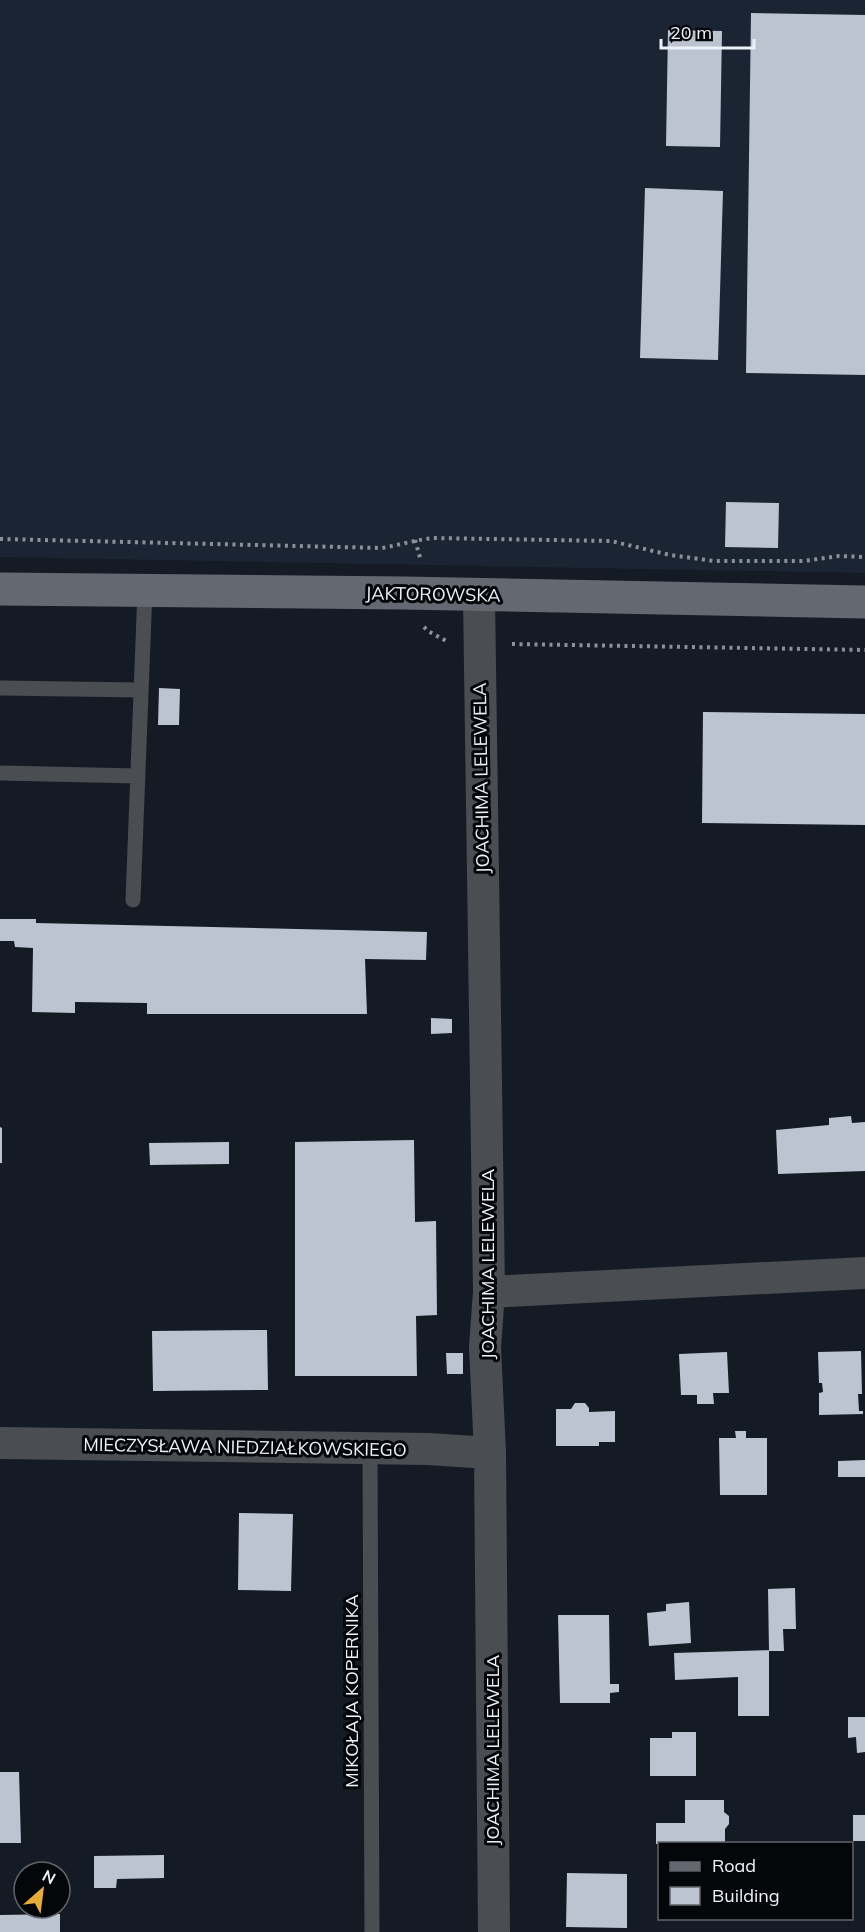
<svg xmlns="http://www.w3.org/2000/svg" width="865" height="1932" font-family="Mulish,sans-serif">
<rect width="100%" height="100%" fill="#151b25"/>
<path fill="#1b2433" d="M0 0H865V573L0 557Z"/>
<path fill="#bcc4d2" d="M751 13 865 15V375L746 373Z
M668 30 722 31 720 147 666 146Z
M645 188 723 191 718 360 640 358Z
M726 502 779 503 778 548 725 547Z
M159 688 180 689 179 725H158Z
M703 712 865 714V825L702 823Z
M0 919H36V923L427 932 426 960 365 959 367 1014H147V1003L75 1002V1013L32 1012 33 948 15 947 14 941H0Z
M431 1018 452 1019V1033L431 1034Z
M851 1116 852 1123 865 1122V1171L778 1174 776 1130 829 1125V1118Z
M0 1127 2 1128V1163H0Z
M414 1140 415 1222 436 1221 437 1315 416 1316 417 1376H295V1142Z
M229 1142V1164L150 1165 149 1143Z
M267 1330 268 1390 153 1391 152 1331Z
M861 1351 862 1394H858L859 1411H863V1414L819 1415V1393L823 1392 822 1383H819L818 1352Z
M727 1352 729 1393H713L714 1404H697V1395H681L679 1354Z
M446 1353H463V1374H447Z
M575 1403H585L589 1408V1412L615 1411V1442H599V1446H556V1409H571Z
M735 1431H746V1438H767V1495H720L719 1438H736Z
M865 1460V1477H838V1461Z
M239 1513 293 1514 291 1591 238 1590Z
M795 1588 796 1629H783L784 1651H769L768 1589Z
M689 1602 691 1643 649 1646 647 1613 666 1611V1604Z
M558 1615H609L610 1684H619V1692L610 1693V1703H560Z
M769 1650V1716H738V1677L675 1680 674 1653Z
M848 1717H865V1752L857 1753 856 1737 848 1738Z
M672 1732H696V1776H650V1738H672Z
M0 1772H19L21 1843H0Z
M685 1800H724V1812L729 1816V1824L725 1829V1843L656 1844V1823H685Z
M853 1815H865V1841H853Z
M164 1855V1878L117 1879 116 1888H94V1856Z
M567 1873 627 1874V1928L566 1927Z
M60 1914V1932H0V1915Z"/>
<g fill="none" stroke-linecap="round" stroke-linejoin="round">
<path stroke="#8b9199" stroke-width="4" stroke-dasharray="3 4.5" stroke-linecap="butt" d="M0 539 382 548C399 545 415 540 433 538L611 541 670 555 714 561H804L839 556 865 557
M415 540 421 561
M424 627 428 631 448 642
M512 644 865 650"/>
<path stroke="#4a4d52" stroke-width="15" d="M0 688 141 690
M0 773 138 776
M133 900 145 590
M370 1449 372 1932"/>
<path stroke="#4a4d52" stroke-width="32" d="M479 596 489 1292 485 1347 490 1453 494 1932
M489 1292 865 1273
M0 1443 428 1449 490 1453"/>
<path stroke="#646971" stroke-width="33" d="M0 589 404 593 865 602"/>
</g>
<g text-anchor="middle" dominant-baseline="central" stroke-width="6" stroke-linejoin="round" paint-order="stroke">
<g font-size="18" fill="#edf2f9" stroke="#040609">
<text transform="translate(433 594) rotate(1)">JAKTOROWSKA</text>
<text transform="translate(481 778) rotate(-91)">JOACHIMA LELEWELA</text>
<text transform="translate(487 1264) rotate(-90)">JOACHIMA LELEWELA</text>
<text transform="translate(245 1447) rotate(1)">MIECZYSŁAWA NIEDZIAŁKOWSKIEGO</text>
<text transform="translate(351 1691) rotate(-90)">MIKOŁAJA KOPERNIKA</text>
<text transform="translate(492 1750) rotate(-90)">JOACHIMA LELEWELA</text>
</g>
</g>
<rect x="658" y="1842" width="195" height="78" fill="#040609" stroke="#616469" stroke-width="1.5"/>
<rect x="670" y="1862" width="30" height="9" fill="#646971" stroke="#616469" stroke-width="1.5"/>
<text x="712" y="1872" font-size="18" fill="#edf2f9">Road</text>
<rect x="670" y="1887" width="30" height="18" fill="#bcc4d2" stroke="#616469" stroke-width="1.5"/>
<text x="712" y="1902" font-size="18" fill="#edf2f9">Building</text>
<g transform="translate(42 1890) rotate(28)"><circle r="28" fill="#040609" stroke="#616469" stroke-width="1.5"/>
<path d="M0-4.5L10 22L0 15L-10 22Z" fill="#e7ac37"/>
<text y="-9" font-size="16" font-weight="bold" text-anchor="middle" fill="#edf2f9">N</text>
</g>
<path d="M661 39v9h93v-9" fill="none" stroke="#edf2f9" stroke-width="3"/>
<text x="670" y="39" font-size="18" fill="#edf2f9" stroke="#040609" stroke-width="4.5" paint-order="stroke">20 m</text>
</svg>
